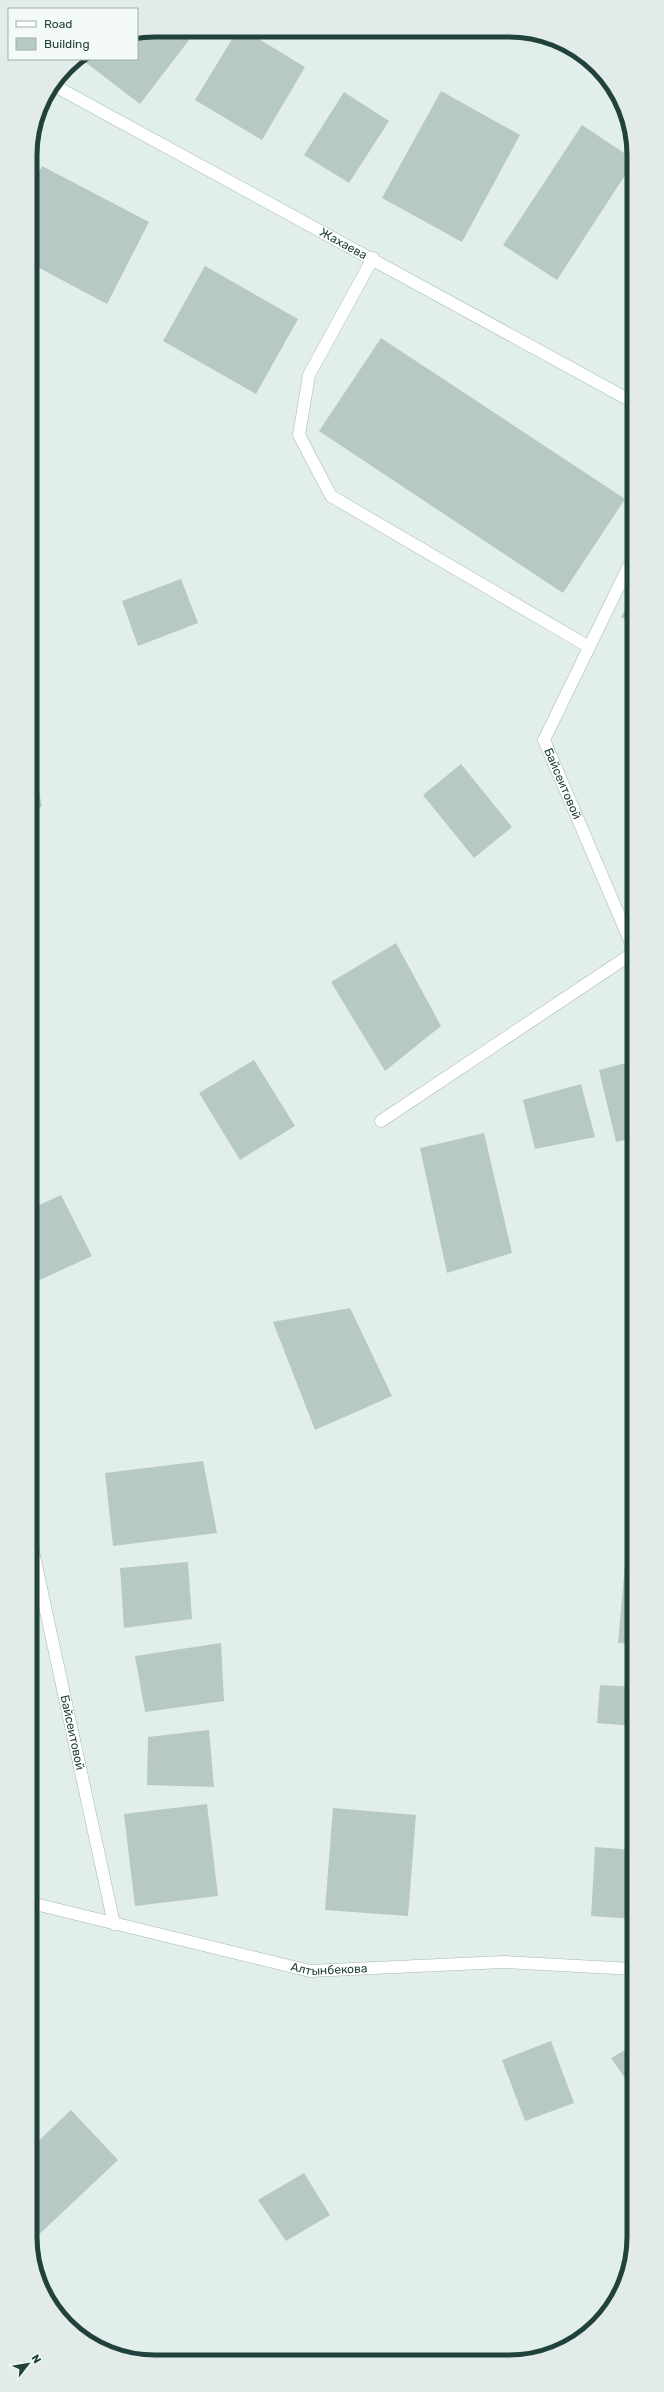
<svg xmlns="http://www.w3.org/2000/svg" width="664" height="2392" font-family="Rubik,sans-serif">
<rect width="100%" height="100%" fill="#e2eeea"/>
<path fill="#b7c9c4" d="M155 30H177L189 40 140 104 81 59H137V34Z
M237 31H246L305 67 262 140 195 100Z
M441 91 520 135 462 242 382 198Z
M344 92 389 121 349 183 304 155Z
M582 125 633 159V163L557 280 503 245Z
M42 166 149 222 107 304 30 263V188Z
M205 266 298 319 256 394 163 341Z
M381 338 625 499 563 593 319 431Z
M181 579 198 623 138 646 122 601Z
M633 594V624L621 617Z
M30 746 42 807 31 809Z
M461 764 512 827 474 858 423 795Z
M396 943 441 1026 385 1071 331 982Z
M254 1060 295 1126 240 1160 199 1093Z
M633 1061V1138L616 1142 599 1070Z
M581 1084 595 1137 535 1149 523 1100Z
M484 1133 512 1253 447 1273 420 1148Z
M61 1195 92 1256 31 1284V1209Z
M350 1308 392 1396 315 1430 273 1322Z
M203 1461 217 1533 113 1546 105 1473Z
M188 1562 192 1619 124 1628 120 1568Z
M625 1565 633 1566 634 1644 618 1643Z
M221 1643 224 1701 145 1712 135 1656Z
M600 1685 634 1687V1726L597 1723Z
M209 1730 214 1787 147 1785 148 1737Z
M207 1804 218 1896 135 1906 124 1814Z
M333 1808 416 1815 408 1916 325 1910Z
M595 1847 634 1850V1919L591 1916Z
M551 2041 574 2103 525 2121 502 2060Z
M634 2045V2091L611 2058Z
M71 2110 118 2160 31 2242V2148Z
M304 2173 330 2215 286 2241 258 2200Z"/>
<g fill="none" stroke-linecap="round" stroke-linejoin="round">
<defs>
<g id="street">
<path d="M373 258 309 375 299 435 331 496 589 647"/>
<path id="s1" d="M633 557 544 740 633 948"/>
<path d="M381 1121 633 953"/>
<path id="s2" d="M31 1542 114 1924"/>
<path id="s3" d="M31 1903 310 1971 503 1962 634 1969"/>
</g>
<g id="secondary">
<path id="s4" d="M53 85 633 402"/>
</g>
</defs>
<use href="#street" stroke="#a4b7b2" stroke-width="13"/>
<use href="#secondary" stroke="#9fbbb4" stroke-width="13"/>
<use href="#street" stroke="#fff" stroke-width="12"/>
<use href="#secondary" stroke="#fff" stroke-width="12"/>
</g>
<g text-anchor="middle" dominant-baseline="central" stroke-width="3" stroke-linejoin="round" paint-order="stroke">
<g font-size="12" fill="#20413c" stroke="#f3faf7">
<text stroke="none"><textPath href="#s4" startOffset="331">Жахаева</textPath></text>
<text stroke="none"><textPath href="#s1" startOffset="251">Байсеитовой</textPath></text>
<text stroke="none"><textPath href="#s2" startOffset="195">Байсеитовой</textPath></text>
<text stroke="none"><textPath href="#s3" startOffset="306">Алтынбекова</textPath></text>
</g>
</g>
<path d="M0 0H664V2392H0ZM155 37H509A118 118 0 0 1 627 155V2237A118 118 0 0 1 509 2355H155A118 118 0 0 1 37 2237V155A118 118 0 0 1 155 37Z" fill="#e2ebe8" fill-rule="evenodd"/>
<path fill="none" stroke="#20413c" stroke-width="5" d="M155 37H509A118 118 0 0 1 627 155V2237A118 118 0 0 1 509 2355H155A118 118 0 0 1 37 2237V155A118 118 0 0 1 155 37Z"/>
<rect x="8" y="8" width="130" height="52" fill="#f3faf7" stroke="#9fb0ac"/>
<rect x="16" y="21" width="20" height="6" fill="#ffffff" stroke="#9fb0ac"/>
<text x="44" y="28" font-size="12" fill="#20413c">Road</text>
<rect x="16" y="38" width="20" height="12" fill="#b7c9c4" stroke="#9fb0ac"/>
<text x="44" y="48" font-size="12" fill="#20413c">Building</text>
<g transform="translate(28 2364) rotate(59)" stroke="#f3faf7" stroke-width="3" paint-order="stroke">
<path d="M0-3L7 15L0 10L-7 15Z" fill="#20413c"/>
<text y="-6" font-size="11" font-weight="bold" text-anchor="middle" fill="#20413c">N</text>
</g>
</svg>
